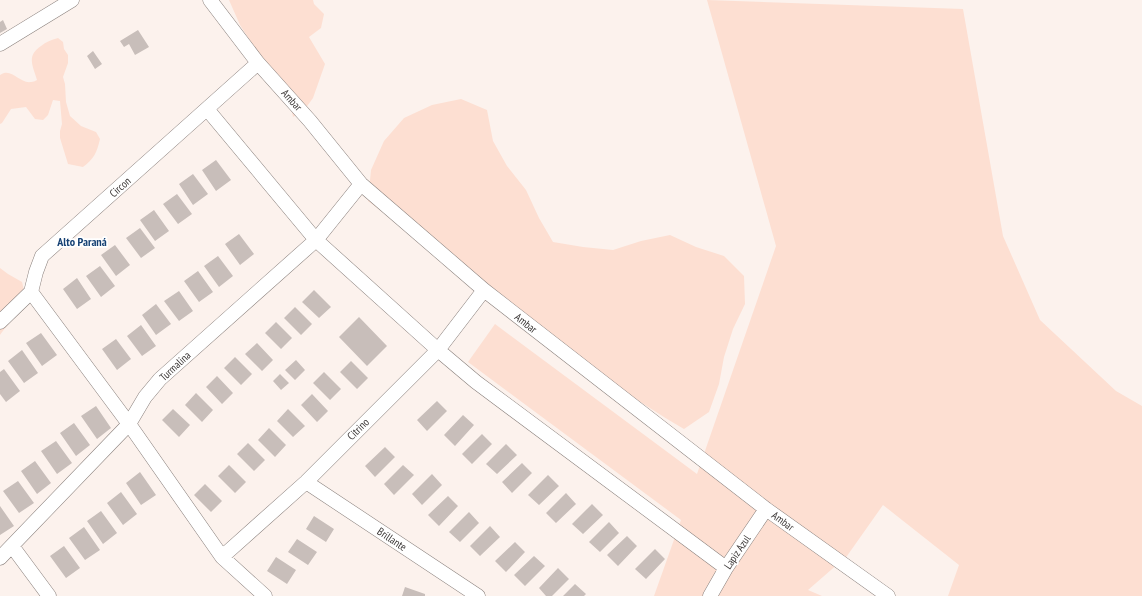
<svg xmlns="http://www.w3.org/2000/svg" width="1142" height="596" font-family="'PT Sans Narrow',sans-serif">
<rect width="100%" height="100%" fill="#fcf2ed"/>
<path fill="#fddfd2" d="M229 0H313L314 4 324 14 321 28 309 37 325 64 313 98 305 109 293 117 290 103 240 25Z
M707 0 963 9 1003 236 1040 320 1116 391 1142 406V596H948L959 565 883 505 847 556 808 590 822 596H654L681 520 468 362 495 324 697 474 776 246Z
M58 38 63 42 64 49 68 55V63L63 77 65 84 66 102 70 116 81 126 96 132 100 139C97 152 94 159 83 167L68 164 60 138V131L62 124 60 101 53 100 48 115 43 120 35 119 26 107 11 109 2 123 0 124V75C12 67 19 84 31 82 33 82 35 81 37 80 33 66 26 56 41 46 46 42 51 40 58 38Z
M461 99 487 110 493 141 507 166 526 190 539 218 553 242 583 247 613 250 641 241 670 235 696 247 724 256 744 276 745 304 733 329 724 357 719 384 709 412 684 429C659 415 636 398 611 384L368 201 371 170 384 141 404 118 432 105Z
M0 268 8 274 22 282C23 286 24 290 24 295 24 307 7 325 0 335Z"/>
<path fill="#c8beba" d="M3 20 7 29 0 33V22Z
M138 30 149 47 135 55 129 44 124 47 120 41Z
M93 51 102 64 95 69 87 56Z
M216 160 231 180 216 191 202 170Z
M193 174 208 194 193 205 179 184Z
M177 194 192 214 178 224 163 204Z
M154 210 169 231 155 241 140 220Z
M140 228 155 248 141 258 126 238Z
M239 234 254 254 240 265 225 244Z
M115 245 130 265 116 276 101 255Z
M218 256 233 276 219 287 204 266Z
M100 266 115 286 101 297 86 276Z
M198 271 213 292 199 302 184 281Z
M77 278 91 299 77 309 63 289Z
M314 290 331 307 319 318 302 302Z
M179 291 193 311 179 321 164 301Z
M156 304 171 324 156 335 142 315Z
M295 307 312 324 301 335 284 318Z
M359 317 387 346 367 366 339 337Z
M276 322 292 338 281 349 265 333Z
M141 325 156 346 142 356 127 336Z
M41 333 57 355 42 366 26 343Z
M116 339 131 359 117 370 102 349Z
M257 343 273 360 262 371 245 354Z
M22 350 38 373 24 383 8 361Z
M235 357 252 374 241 385 224 368Z
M296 360 305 370 295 380 285 370Z
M351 361 368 378 357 389 340 372Z
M4 369 20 391 6 402 0 394V372Z
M324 372 341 389 330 400 313 383Z
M280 374 289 383 281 390 273 381Z
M217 376 233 393 222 404 206 387Z
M196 393 213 410 202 422 185 405Z
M312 394 328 411 317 422 301 405Z
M437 401 447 411 427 431 417 420Z
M96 406 111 428 97 439 81 416Z
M173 409 190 425 179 437 162 420Z
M288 409 305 426 293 437 277 421Z
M463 415 474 425 455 446 444 435Z
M74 423 90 445 76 456 60 433Z
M269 428 286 445 275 457 258 440Z
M482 434 492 444 472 464 462 454Z
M56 441 72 463 57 474 41 451Z
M248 443 265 460 254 471 237 454Z
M506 444 517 455 497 474 486 464Z
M385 447 395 457 375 477 365 466Z
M35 461 51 483 37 494 21 471Z
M522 463 532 473 512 493 502 482Z
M229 465 246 482 235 493 218 476Z
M403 465 414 475 394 495 384 484Z
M140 472 156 495 141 505 126 483Z
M432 474 442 485 422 505 412 494Z
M548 475 559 486 539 505 528 495Z
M18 481 34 503 19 513 3 491Z
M205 484 222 501 211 512 194 495Z
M121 492 137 514 123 525 107 503Z
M566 493 576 504 556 523 546 513Z
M448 496 458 506 439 526 428 515Z
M592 504 603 515 583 534 572 524Z
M0 506 14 526 0 535Z
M101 511 117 533 103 544 87 521Z
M469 512 479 523 460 542 449 532Z
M314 516 334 529 326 542 306 529Z
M609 522 619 533 600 552 589 542Z
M490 526 500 537 480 556 470 546Z
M84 527 100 550 85 560 69 538Z
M627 536 637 546 618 566 607 555Z
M297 539 317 552 308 565 288 552Z
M515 542 525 552 506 572 495 561Z
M64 546 80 568 66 578 50 556Z
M655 549 665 559 646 579 635 569Z
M534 556 545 566 525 586 514 575Z
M276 557 296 570 287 584 267 571Z
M558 568 569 579 552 596H546L539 588Z
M575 584 586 594 584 596H563Z
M405 587 425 594V596H402Z"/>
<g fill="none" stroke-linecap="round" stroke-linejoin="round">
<defs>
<path id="minor" d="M210 0 258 63 310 121 361 184 484 290 766 509 888 596
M0 44 72 0
M207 109 316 240 438 350 476 382 726 568
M31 292 129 424 222 557 265 596
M0 322 31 292 36 272 42 256 258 63
M306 482 478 596
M12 546 49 596
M222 557 306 482 438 350 484 290
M0 558 129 424 145 397 160 379 316 240 361 184
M710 596 726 568 766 509"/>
</defs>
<use href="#minor" stroke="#887f7b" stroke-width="15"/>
<use href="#minor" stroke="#fff" stroke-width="14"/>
</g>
<g text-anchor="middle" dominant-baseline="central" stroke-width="3.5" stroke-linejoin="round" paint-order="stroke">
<g font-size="11" fill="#3d3938" stroke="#fff">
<text transform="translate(292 100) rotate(48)">Ambar</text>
<text transform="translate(120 187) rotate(-42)">Circon</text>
<text transform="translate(526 323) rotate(38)">Ambar</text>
<text transform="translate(175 366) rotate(-43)">Turmalina</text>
<text transform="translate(358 429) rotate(-45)">Citrino</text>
<text transform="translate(783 521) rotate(36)">Ambar</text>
<text transform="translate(392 539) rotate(34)">Brillante</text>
<text transform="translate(737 552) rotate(-56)">Lapiz Azul</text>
</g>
<g font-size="12" font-weight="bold" fill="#154073" stroke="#fff">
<text x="82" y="241">Alto Paraná</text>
</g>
</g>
</svg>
